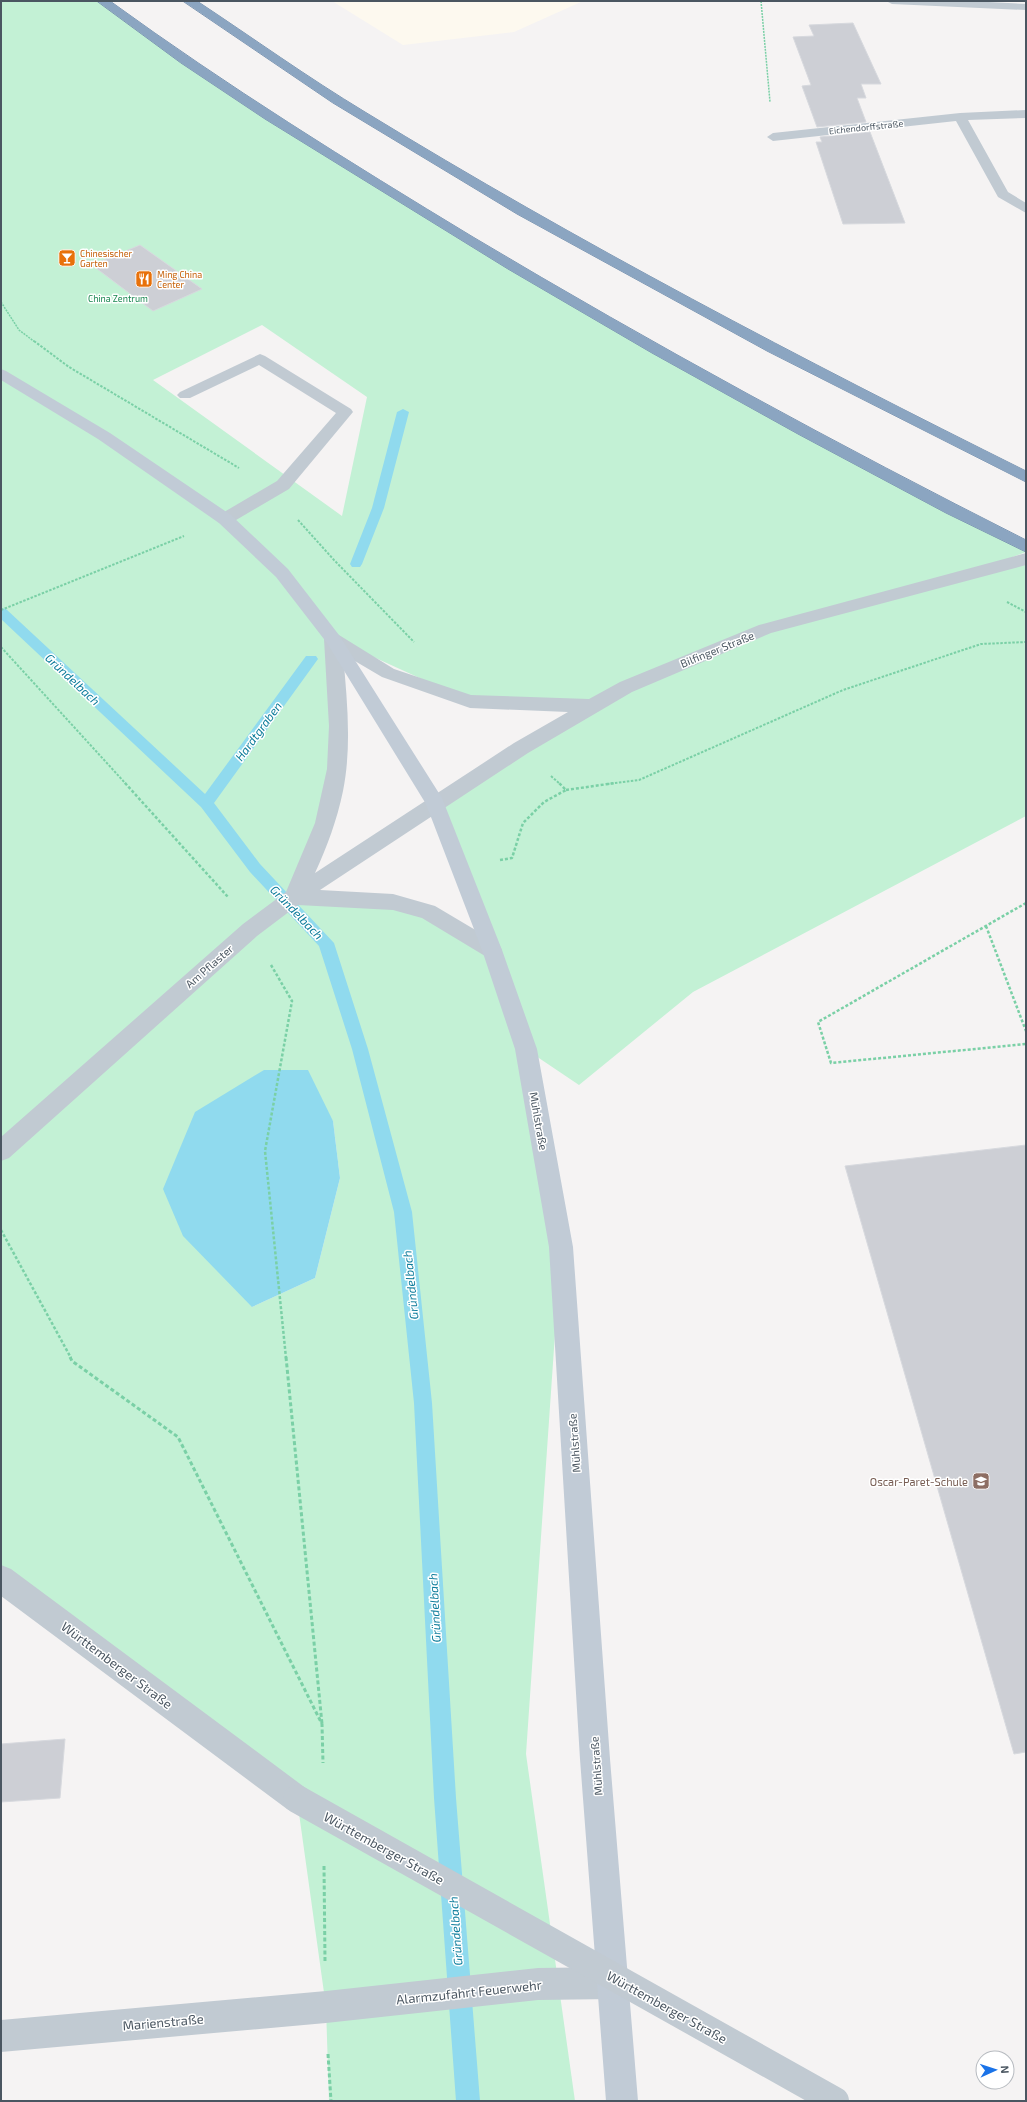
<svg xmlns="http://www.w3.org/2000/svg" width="1027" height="2102" font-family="'Exo 2',sans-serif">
<rect width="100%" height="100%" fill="#f5f3f3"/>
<path fill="#fdf9ef" d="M332 1H583L514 32 403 45Z"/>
<path fill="#c3f1d5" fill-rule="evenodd" d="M1 1H103L122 15 506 263 1026 547V552L965 575 1026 559V816L693 992 579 1085 527 1050 561 1247 526 1754 575 2101H329L326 2007 297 1799 1 1579ZM262 325 367 397 342 516 153 380ZM334 639 470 701 591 707 435 803 491 949 393 902 295 897 335 772ZM264 1070H280L333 1121 340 1178 315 1278 252 1307Z"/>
<path fill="#90daee" d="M264 1070H308L333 1121 340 1178 315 1278 252 1307 183 1236 163 1189 195 1112Z"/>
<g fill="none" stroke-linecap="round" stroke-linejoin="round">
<path fill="#90daee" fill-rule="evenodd" d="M403 409 409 412 384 508 362 564 360 567H352L350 564 372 508 397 412Z
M1 608 6 609 205 794 306 656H316L318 659 214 803 260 864 334 943 368 1049 412 1212 432 1403 456 1798 480 2101H456L434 1798 414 1403 394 1212 352 1049 319 946 250 872 201 807 1 619Z"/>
</g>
<path fill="#cdcfd5" stroke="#d7d9de" d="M853 23 881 84H861L866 98H857L866 122 817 127 802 86 811 85 793 37 814 36 809 25Z
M870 132 905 223 843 224 816 142H822L820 137Z
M140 245 202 289 153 311 92 265Z
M1026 1145V1752L1014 1754 845 1166Z
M65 1739 60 1798 1 1802V1744Z"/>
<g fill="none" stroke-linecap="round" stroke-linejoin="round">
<defs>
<path id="motorway" d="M97 1H110C227 86 349 162 473 237 654 345 838 445 1026 540V552L946 513 798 434 652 353 508 269 265 119 181 63Z
M183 1H197C253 38 307 77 365 112 579 243 801 359 1026 471V482L767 351 517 214 333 103Z"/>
</defs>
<use href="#motorway" stroke="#7690ad" stroke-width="1"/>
<path stroke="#7ad0a6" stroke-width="1.5" stroke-dasharray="2 1" stroke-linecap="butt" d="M761 1 770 102
M1 302 19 330 35 342"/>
<path stroke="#7ad0a6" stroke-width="2" stroke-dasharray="2.5 1.5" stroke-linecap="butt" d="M34 341 69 367 239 468
M298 520 334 560 414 642
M1007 602 1026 612
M1 610 184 536
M1 647 126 784
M551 776 560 784
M607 784 639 780 843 690 981 644 1026 642"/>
<path stroke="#7ad0a6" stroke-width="2.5" stroke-dasharray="3 2" stroke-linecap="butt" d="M125 783 228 897
M566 790 615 783
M500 860 512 858 523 823 544 802 566 790 559 783
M1026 903 818 1022 831 1063 1026 1044
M986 926 1026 1031
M271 965 292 1001 265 1151 286 1358
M1 1230 71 1358"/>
<path stroke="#7ad0a6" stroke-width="3" stroke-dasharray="4 2.5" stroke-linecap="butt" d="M70 1357 72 1361 178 1437 322 1724 323 1763
M286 1357 322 1724
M324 1866 325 1961
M328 2054 331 2101"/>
<path fill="#c1cad2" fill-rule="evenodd" d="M260 354 265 356 351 409 353 412 289 489 231 523 225 524 219 523 217 519 219 515 277 481 336 413 259 365 190 398H180L177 395 180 392Z
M613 1967 624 1972 629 1983 624 1994 613 1999 538 2000 326 2023 1 2052V2020L326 1991 538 1968Z"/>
<path fill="#c1cad2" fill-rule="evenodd" d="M886 1H969L1026 4V10L892 4Z
M1026 110V118L968 120 1008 192 1026 203V213L998 197 956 121 773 141 767 137 773 133 960 113Z
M1 1565 11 1569 307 1789 312 1799 307 1809 297 1814 287 1809 1 1596Z"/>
<path fill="#c1cad2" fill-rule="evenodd" d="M1026 553V565L771 633 632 692 528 753 320 890 393 894 435 906 499 944 502 950 499 956 492 958 485 956 422 918 393 910 298 905 257 936 9 1158 1 1161V1137L243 924 286 892 315 823 327 769 329 726 324 639 327 635 333 633 339 635 394 669 471 695 589 699 620 682 759 625ZM343 654 382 677 470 708 568 712 514 743 315 873C327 847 337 820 343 791 352 746 347 699 343 654Z"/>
<path fill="#c1cbd6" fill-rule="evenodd" d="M1 369 6 371 110 433 231 515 288 569 339 635 442 798 502 950 537 1049 573 1247 610 1759 638 2101H606L580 1759 549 1247 515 1049 482 950 426 804 327 643 276 577 219 523 98 439 1 380Z"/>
<use href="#motorway" fill="#8ba5c1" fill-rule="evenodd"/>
<path stroke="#c1cad2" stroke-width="28" d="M297 1799 835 2101"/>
</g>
<defs>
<symbol id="bar-square" viewBox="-11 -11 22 22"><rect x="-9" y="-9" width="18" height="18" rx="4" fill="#e8710a" stroke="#fff"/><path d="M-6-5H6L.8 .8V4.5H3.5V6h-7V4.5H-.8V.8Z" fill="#fff"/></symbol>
<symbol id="restaurant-square" viewBox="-11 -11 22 22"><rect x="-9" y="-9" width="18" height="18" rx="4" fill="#e8710a" stroke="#fff"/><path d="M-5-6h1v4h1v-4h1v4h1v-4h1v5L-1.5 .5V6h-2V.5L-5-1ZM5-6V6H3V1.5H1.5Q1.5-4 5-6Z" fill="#fff"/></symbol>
<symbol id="school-square" viewBox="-11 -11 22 22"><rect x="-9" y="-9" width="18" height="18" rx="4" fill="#8d6e63" stroke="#fff"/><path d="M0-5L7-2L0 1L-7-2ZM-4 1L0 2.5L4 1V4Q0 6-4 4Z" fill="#fff"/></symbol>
</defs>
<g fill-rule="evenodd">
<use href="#bar-square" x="57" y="248" width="20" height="20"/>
<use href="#restaurant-square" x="134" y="269" width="20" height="20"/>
<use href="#school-square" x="971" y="1471" width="20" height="20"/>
</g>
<g text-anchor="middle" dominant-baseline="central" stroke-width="3" stroke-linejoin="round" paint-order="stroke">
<g font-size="9" fill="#4a5661" stroke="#fff">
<text transform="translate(866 127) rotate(-6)">Eichendorffstraße</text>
</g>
<g font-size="9" fill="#c56008" stroke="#fff" text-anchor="start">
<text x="80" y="253">Chinesischer<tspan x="80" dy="10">Garten</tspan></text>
<text x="157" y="274">Ming China<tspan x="157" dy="10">Center</tspan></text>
</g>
<g font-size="9" fill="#17864f" stroke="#fff">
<text x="118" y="298">China Zentrum</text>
</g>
<g font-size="11" fill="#4a5661" stroke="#fff">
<text transform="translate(717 649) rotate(-22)">Bilfinger Straße</text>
<text transform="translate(209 966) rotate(-41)">Am Pflaster</text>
<text transform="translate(539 1121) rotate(80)">Mühlstraße</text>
<text transform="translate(574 1443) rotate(-94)">Mühlstraße</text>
<text transform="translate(596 1766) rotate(-94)">Mühlstraße</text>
</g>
<g font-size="11" fill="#785e54" stroke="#fff" text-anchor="end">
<text x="968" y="1481">Oscar-Paret-Schule</text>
</g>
<g font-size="12" font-style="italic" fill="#0c7c9b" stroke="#fff">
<text transform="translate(73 679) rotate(43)">Gründelbach</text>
<text transform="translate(258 731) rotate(-54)">Hardtgraben</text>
<text transform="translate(297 912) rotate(46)">Gründelbach</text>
<text transform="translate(410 1285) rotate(-96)">Gründelbach</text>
<text transform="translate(434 1608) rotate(-93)">Gründelbach</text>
<text transform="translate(455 1931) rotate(-94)">Gründelbach</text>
</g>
<g font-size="13" fill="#4a5661" stroke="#fff">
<text transform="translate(117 1665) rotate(37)">Württemberger Straße</text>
<text transform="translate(384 1848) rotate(29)">Württemberger Straße</text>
<text transform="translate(469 1992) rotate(-6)">Alarmzufahrt Feuerwehr</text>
<text transform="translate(667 2007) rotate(29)">Württemberger Straße</text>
<text transform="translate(163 2022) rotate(-5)">Marienstraße</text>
</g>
</g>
<rect width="1027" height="2102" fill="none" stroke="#4a5661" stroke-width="4"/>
<g transform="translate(995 2070) rotate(87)"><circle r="19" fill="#ffffff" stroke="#b7bbc0"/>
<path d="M0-3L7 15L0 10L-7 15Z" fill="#1a73e8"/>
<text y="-6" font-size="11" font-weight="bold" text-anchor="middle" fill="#4a5661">N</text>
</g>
</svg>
